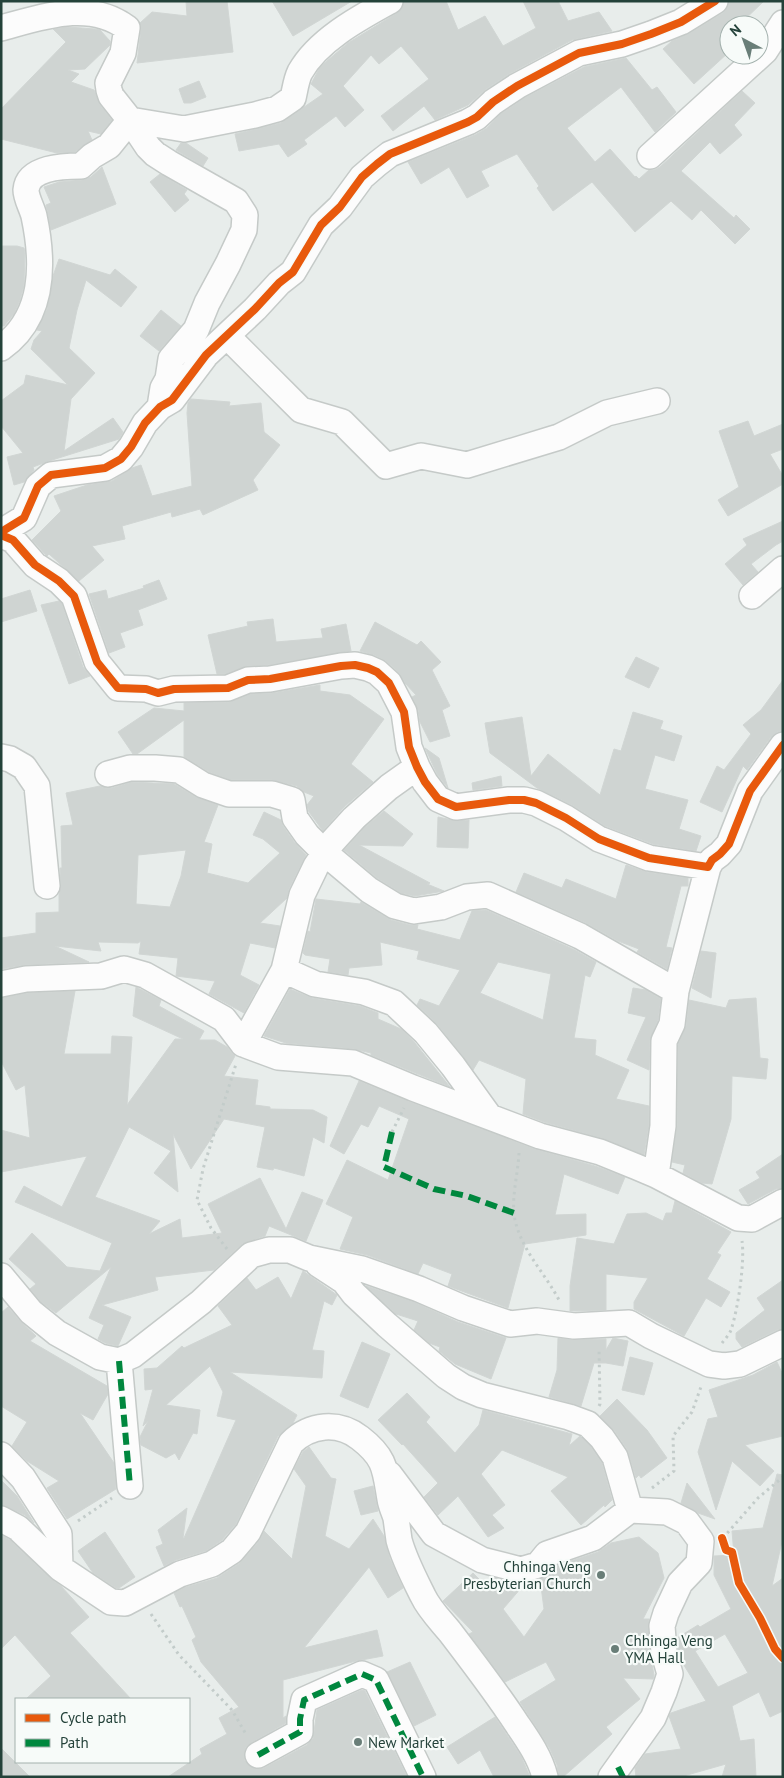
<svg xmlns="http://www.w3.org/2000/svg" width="784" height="1778" font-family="'PT Sans',sans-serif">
<rect width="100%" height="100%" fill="#e8edeb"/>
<path fill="#cfd4d2" stroke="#d1d6d4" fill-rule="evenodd" d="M186 1H227L233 52 137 63 141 30 140 23 152 12 187 16Z
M272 1H352L293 36Z
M404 1H446L458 30 485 16 503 46 536 28 523 1H558L568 21 599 12 612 31 572 40 509 74 485 90 468 105 435 120 424 106 393 131 381 116 429 79 401 46 379 64 371 55 343 86 364 110 345 127 336 116 304 140 307 144 288 157 279 144 239 151 235 134 281 123 323 94 311 84 319 69 328 60 348 43 397 13 402 8Z
M729 1H764L739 25H729V35L721 42 729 52 694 84 663 49 672 41 688 34 723 13 727 8Z
M68 27 95 29 100 30 110 41V45L85 69 68 70 79 74 71 82 94 90 100 105 112 120 101 134 88 131 92 140 75 152 57 153 1 139V109L66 42 53 29Z
M626 58 652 90 657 87 676 112 655 132 621 87 567 128 595 162 610 149 635 177 636 176 639 179 649 170H654L660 167 742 91 755 103 734 125 742 135 720 154 710 142 681 171 734 218 736 215 750 229 735 244 701 210 692 220 671 201 635 232 592 182 553 211 537 188 539 186 517 154 481 171 489 186 467 198 449 167 421 184 408 162 475 135 487 128 502 113 524 98 584 67Z
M199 81 206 97 191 103H184L179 89Z
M181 143H186L208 158 203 166 176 150Z
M102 167 116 204 51 230 46 205 51 203 44 187 59 182 82 180 91 177Z
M160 174 187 190 184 194 189 200 175 212 150 182Z
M1 246H17L24 248 25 253 24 285 20 300 14 314 4 326H1Z
M59 259 110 275 115 269 137 287 121 307 86 280 77 310 69 348 95 373 71 399 64 451 113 418 123 432 119 439 49 461 33 467 34 470 24 482 14 485 7 457 23 453 1 426V401L24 384 26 375 68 385 31 349 34 340 42 331 37 330 47 309 53 276Z
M161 310 181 326 159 351 140 336Z
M191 399 230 402 229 406 261 403 264 432 280 445 253 480 258 490 203 515 200 509 172 517 171 512 122 526 125 539 92 546 104 560 79 581 49 554 47 556 45 554 32 540 61 511 54 496 87 485 112 481 132 468 141 465 152 496 192 486 187 413 188 403Z
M748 421 754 436 783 424V449L770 454 783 476V484L728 516 718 500 739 487 719 431Z
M783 521V541L776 545 751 564 758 572 743 585 725 564 747 545 743 539Z
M159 580 167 599 138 610 143 625 120 633 125 647 109 653 89 594 106 590 108 599 144 588 143 586Z
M30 590 37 611 1 622V599Z
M59 601 62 604 83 667 90 676 69 684 41 605Z
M273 619 276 642 323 638 321 629 346 624 351 651 268 665 247 666 225 674H217L208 635 248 626 247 622Z
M375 622 417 645 421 641 441 662 432 670 450 706 442 710 450 736 430 742 420 722 418 710 412 697 416 695 405 683 399 673 386 661 374 655 360 651Z
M636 657 659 668 649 688 625 677Z
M783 680V730L777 732 771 737 747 770 743 766 722 812 700 802 717 766 724 770 751 734 743 725 761 710Z
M320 685V691L350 695 384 719 351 764 373 782 344 807 323 831 309 812 307 805 314 796 304 792 297 786 272 780H231L209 772 184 757V720L137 754H133L118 732 154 708 184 711V703L229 702 251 694 272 693Z
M633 712 663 721 660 729 682 736 674 761 655 755 645 789 688 800 679 829 701 836 696 851 653 844 605 826 572 805 537 788 490 753 485 723 522 717 531 776 548 754 600 795 614 749 621 751Z
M425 748 439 758 448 788 437 774Z
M501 776 502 786 473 790 472 783Z
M132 782 174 784 196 797 218 805 204 842 212 844 207 873 248 883 280 853 263 839 253 835 264 812 281 820 283 826 295 843 306 855 289 889 287 898 260 923 280 926 275 948 250 943 240 975 259 985 244 1013 209 994 215 981 176 976 178 958 139 954 141 941 138 943 98 942 101 951 55 946 89 962 25 965 1 969V938L36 933V913L59 912V894L61 885 60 868H62L61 826 73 825 66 793 100 786 105 788H112ZM186 850 181 876 170 907 136 904 138 855Z
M384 811 413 834 403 846 359 845 430 883 427 884 444 891 415 896 401 893 377 878 344 850 364 828Z
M438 817 457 821 469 820 468 848 437 847Z
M626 865 647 872 688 878V886H681L666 947 672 948 667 969 637 952 639 949 618 941 586 923 516 892 524 873 562 888 566 879 616 899Z
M316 899 360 904 361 902 391 920 410 925H418L417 929 460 940 472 911 486 910 573 949 596 962 590 977 585 975 574 1038 596 1040 595 1055 629 1070 616 1099 649 1106V1125L644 1155 605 1139 544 1122 523 1114 526 1079 479 1060 473 1070 437 1024 417 1005 420 999 439 1006 460 970 417 959 419 951 380 942 382 965 349 968 348 975 328 972 330 959 305 955 303 953 308 931 310 932ZM498 962 551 974 543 1020 480 993Z
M701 951 716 953 711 998 692 988Z
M136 987 161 1000 159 1006 204 1031 199 1040H215L227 1047 235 1056 224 1076 258 1080 255 1105 270 1107V1109L313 1110 327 1117 324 1143 313 1137 304 1176 274 1168 273 1170 257 1167 265 1127 224 1119 191 1169 173 1134 178 1192 154 1173 171 1151 129 1127 95 1197 160 1221 149 1234 180 1219 182 1238 222 1233 208 1204 260 1178 286 1229 302 1192 323 1200 306 1241 269 1226 265 1236 242 1244 214 1270 155 1277 158 1290 102 1305 131 1317 118 1346 105 1343 98 1339 104 1325 89 1318 111 1267 56 1313 41 1302 30 1289 36 1284 9 1259 32 1233 67 1267 100 1271 112 1243 15 1202 24 1186 62 1207 87 1156 1 1172V1130L30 1138 25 1085 16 1090 1 1061V998L28 993 75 991 64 1054H111L112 1036 132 1037 127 1105 175 1039H183L133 1016Z
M633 988 646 990 661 999 658 1020 650 1040 649 1070 627 1060 646 1017 628 1013Z
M290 989 312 998 360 1006 378 1013V1019L401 1029 415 1043 450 1087 371 1055V1053L354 1049 286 1043 264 1036Z
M756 998 760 1058 768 1059 766 1079 732 1076 731 1119 725 1140 712 1184 702 1183 683 1173 685 1165 672 1162 677 1126 678 1044 686 1026 689 1000 726 1008 729 1000Z
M359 1081 408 1101 535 1149 595 1166 625 1177 618 1194 564 1174 555 1215 586 1214V1235L525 1244 508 1308 448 1286 452 1274 423 1263 418 1274 367 1255 340 1249 353 1217 326 1204 347 1160 388 1180 409 1119 379 1106 368 1127 361 1124 344 1154 330 1146Z
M783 1154V1188L776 1189 748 1204 739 1190 760 1178 756 1172Z
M675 1201 731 1232 717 1253 721 1255 707 1279 730 1292 721 1307 706 1298 684 1336 634 1309V1302L648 1278 606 1274V1310L570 1311V1286L577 1238 614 1244 627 1214 646 1213 663 1221 666 1213H672Z
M303 1271 337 1295 332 1305 324 1301 312 1350 324 1351 322 1378 230 1372 297 1415 293 1423 278 1436 236 1524 222 1540 206 1551 176 1560 164 1566 156 1547 163 1544 158 1530 187 1508 183 1538H184L236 1420 217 1416 223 1392 210 1366 166 1405 200 1410 197 1434 193 1433 179 1460 175 1453 166 1458 141 1445 140 1437 148 1421 143 1426 153 1389 145 1390 144 1369 157 1368 182 1346 184 1348 232 1325 218 1306 247 1278 256 1290 278 1277 291 1299Z
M783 1280V1329L777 1330 742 1347 736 1339V1333L765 1310 757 1298Z
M366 1286 414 1302 458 1322 506 1338 491 1379 455 1364 439 1351 440 1347 429 1343 414 1330 418 1321 396 1314Z
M8 1307 20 1321 36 1336 30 1341 107 1386 108 1394 93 1420 80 1413 114 1463 116 1489 67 1519 47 1488 59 1481 27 1461 12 1446 27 1422 1 1406V1313Z
M558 1338 575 1340 606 1339V1350L613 1338 628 1341 623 1366 606 1363H594L581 1406 549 1397 557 1370Z
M362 1342 390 1354 368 1408 340 1396Z
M630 1357 653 1363 644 1395 622 1390Z
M777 1362 783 1375V1436L745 1445 774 1471 760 1486 732 1461 716 1510 698 1452 708 1419 718 1417 709 1390 753 1375Z
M407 1393 430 1417 426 1422 455 1453 479 1425 483 1410 572 1434 569 1446 580 1436 591 1447 602 1463 612 1500 605 1507 604 1505 581 1525 551 1491 568 1477 502 1450 481 1474 505 1505 492 1515 504 1528 488 1537 458 1496 438 1515 424 1497 438 1483 403 1444 402 1445 378 1420Z
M617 1399 647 1430 667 1458 641 1478 639 1475 636 1478 627 1449 614 1430 600 1416Z
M309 1447 331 1478 336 1479 325 1536 349 1549 373 1519 384 1536 390 1559 403 1588 388 1598 369 1567 304 1648 377 1630 383 1656 356 1661 283 1680V1718L286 1716V1723L251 1743 246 1747 244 1754 245 1761 251 1767 257 1769 264 1768 307 1745 313 1739 317 1710 362 1690 365 1691 407 1777H168L202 1754 200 1749 227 1734 219 1718 239 1707 201 1662 192 1640 196 1637 182 1606 180 1607 174 1593 186 1587 217 1578 240 1563 259 1541 264 1531 292 1559 306 1486 294 1469 303 1452Z
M777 1474 783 1475V1537L772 1586 783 1578V1711L770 1717 759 1692 732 1706 740 1741 754 1739 756 1777H722L726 1764 680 1777H636L635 1768 645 1754 681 1749 669 1716 671 1713 706 1701 682 1662 678 1650 677 1638 698 1625 700 1627 731 1609 714 1575V1556L734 1555 732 1531 763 1528ZM725 1634 748 1673 718 1687 695 1651Z
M1 1480 17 1496 34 1523 25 1515 1 1505Z
M687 1483 715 1519 698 1513 681 1503Z
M373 1486 378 1511 361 1515 354 1491Z
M105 1532 135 1577 119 1588H116L93 1573 78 1551Z
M1 1535 10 1540 50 1578 61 1586 89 1617 70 1633 131 1699H26L51 1676 15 1635 1 1649Z
M639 1537 658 1553 664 1578 643 1619H649L648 1627 650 1654 654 1675 653 1679 623 1678 640 1699 606 1727 612 1734 563 1777H559L557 1765 550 1749 520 1702 556 1680 546 1662 505 1682 469 1634 473 1632 443 1601 473 1573 486 1586 493 1578 519 1584 522 1587 503 1609 524 1637 544 1609 540 1579 549 1574 556 1566 598 1552 611 1543Z
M410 1662 436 1715 414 1726 387 1672Z
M495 1717 521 1756 530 1777H494L480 1750 458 1764 447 1747Z
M1 1748 30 1777H1Z"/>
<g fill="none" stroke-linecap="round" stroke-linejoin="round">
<defs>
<path id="street" d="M1 28C45 16 90 0 127 28L123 53 108 83 109 90 111 96 130 120 148 147 155 154 169 163 236 201 245 215 244 230 228 264 207 303 196 330 171 359 168 379 163 388 160 407
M650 156 765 51 783 23
M227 336 301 410 342 422 386 466 421 456 467 465 559 437 607 413 657 401
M1 348C45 317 44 263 34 216 32 208 26 198 26 190 28 167 64 166 81 166L92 156 109 146 130 120 184 129 255 115 277 109 293 98C295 90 296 80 300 72 318 40 359 18 390 1
M1 532 24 518 38 486 51 475 105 468 121 459 131 447 145 423 160 407 172 400 206 355 255 309 279 283 293 272 321 225 340 207 362 177 377 164 390 154 468 122 477 117 493 102 517 86 579 53 622 44 651 34 681 22 715 1
M1 535 13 540 35 565 59 581 74 596 97 662 118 688 146 689 158 693 174 689 228 688 248 680 270 679 341 666 355 665 368 668 377 672 389 683 404 712 409 747 417 767 425 782 438 799 456 807 509 800H524L536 803 566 818 599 839 649 858 708 867 712 860 720 854 729 844 750 791 783 745
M752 596 783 569
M1 757 10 759 24 767 37 786 47 886
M108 774 130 768H155L179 770 203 785 229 794H272L292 800 295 818 307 835 325 853 369 890 395 906 414 911 441 907 467 897 488 895 580 936 676 991
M284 970 315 984 364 992 394 1003 426 1033 453 1066 489 1116
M1 984 26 979 101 976 124 969 145 975 224 1019 243 1044 278 1057 353 1063 413 1088 540 1136 600 1152 637 1167 656 1175 738 1218 752 1219 783 1202
M243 1044 284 970 302 895 316 866 333 841 354 818 389 787 417 767
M656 1175 663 1126 664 1041 672 1024 676 991 708 867
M318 1264 344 1281 354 1294 387 1325 446 1376 463 1387 482 1395 569 1417 588 1424 602 1438 615 1457 630 1510 667 1512 687 1522 701 1541 699 1563 680 1583 666 1613 662 1626 664 1653 670 1674 664 1692 653 1718 611 1777
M1 1276 31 1312 57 1333 100 1357 119 1361 133 1355 201 1302 251 1255 269 1250H290L309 1258 362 1269 419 1289 463 1308 510 1324 537 1321 574 1326 629 1323 651 1336 709 1364 724 1366 740 1364 783 1343
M119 1361 130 1486
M1 1455 23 1478 59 1534 60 1568
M389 1474 434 1534 482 1560 521 1570 538 1565 547 1554 593 1538 630 1510
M1 1519 18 1528 60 1568 111 1602 125 1603 180 1574 212 1564 232 1551 248 1532 291 1443C310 1424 338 1421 360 1438 386 1458 385 1470 390 1499 391 1506 394 1511 396 1518 397 1525 398 1533 399 1540 404 1559 414 1578 423 1596 429 1609 441 1621 450 1632 473 1662 496 1692 517 1724 528 1740 540 1757 545 1777
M258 1755 300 1732V1719L304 1700 362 1674 376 1680 423 1777"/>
</defs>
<use href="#street" stroke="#c5cac8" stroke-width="28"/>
<path stroke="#c3ccca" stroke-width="3" stroke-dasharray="2.5 4" stroke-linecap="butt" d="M392 1132 404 1108
M519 1153C518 1173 512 1195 514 1214 519 1249 545 1272 560 1302
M227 1249 211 1228 197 1200 203 1169 236 1064
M722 1343C725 1339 729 1335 731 1330 738 1309 745 1262 742 1241
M599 1406 600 1404 599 1348
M652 1488 674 1471 673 1436 692 1412 702 1384
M78 1521 112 1498
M723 1538 758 1498 783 1477
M151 1614 179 1655 232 1710 247 1736"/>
<use href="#street" stroke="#fcfcfc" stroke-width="25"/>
<path stroke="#00873e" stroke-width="6" stroke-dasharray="12 6" stroke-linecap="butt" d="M392 1132 384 1167 434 1189 467 1196 514 1213
M119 1361 130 1486
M258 1755 300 1732V1719L304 1700 362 1674 376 1680 423 1777
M618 1767 623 1777"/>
<defs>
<path id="cycleway" d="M1 532 24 518 38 486 51 475 105 468 121 459 131 447 145 423 160 407 172 400 206 355 255 309 279 283 293 272 321 225 340 207 362 177 377 164 390 154 468 122 477 117 493 102 517 86 579 53 622 44 651 34 681 22 715 1
M1 535 13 540 35 565 59 581 74 596 97 662 118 688 146 689 158 693 174 689 228 688 248 680 270 679 341 666 355 665 368 668 377 672 389 683 404 712 409 747 417 767 425 782 438 799 456 807 509 800H524L536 803 566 818 599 839 649 858 708 867 712 860 720 854 729 844 750 791 783 745
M722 1538 726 1550 732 1552 739 1583 760 1618 775 1649 783 1658"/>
</defs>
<use href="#cycleway" stroke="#f7fbf9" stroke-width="11"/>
<use href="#cycleway" stroke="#e8590c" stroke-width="8"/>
</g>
<g fill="#697e78" stroke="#f7fbf9" stroke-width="2">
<circle cx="601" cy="1575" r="5"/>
<circle cx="615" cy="1649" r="5"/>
<circle cx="358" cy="1742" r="5"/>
</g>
<g text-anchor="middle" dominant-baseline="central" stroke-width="4.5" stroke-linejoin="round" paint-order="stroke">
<g font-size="15" fill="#24423a" stroke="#f7fbf9" text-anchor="start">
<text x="591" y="1566" text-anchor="end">Chhinga Veng<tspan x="591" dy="17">Presbyterian Church</tspan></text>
<text x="625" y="1640">Chhinga Veng<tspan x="625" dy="17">YMA Hall</tspan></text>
<text x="368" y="1742">New Market</text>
</g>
</g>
<rect width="784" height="1778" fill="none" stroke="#24423a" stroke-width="5"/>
<rect x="15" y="1698" width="175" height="65" fill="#f7fbf9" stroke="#a3b1ad"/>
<rect x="25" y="1714" width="25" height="8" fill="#e8590c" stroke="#a3b1ad"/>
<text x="60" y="1723" font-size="15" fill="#24423a">Cycle path</text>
<rect x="25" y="1739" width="25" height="8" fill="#00873e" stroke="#a3b1ad"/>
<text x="60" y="1748" font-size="15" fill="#24423a">Path</text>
<g transform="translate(744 40) rotate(319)"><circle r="24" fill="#f7fbf9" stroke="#a3b1ad"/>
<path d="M0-4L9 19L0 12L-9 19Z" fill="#697e78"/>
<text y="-8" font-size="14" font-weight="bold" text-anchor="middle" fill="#24423a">N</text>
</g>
</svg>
